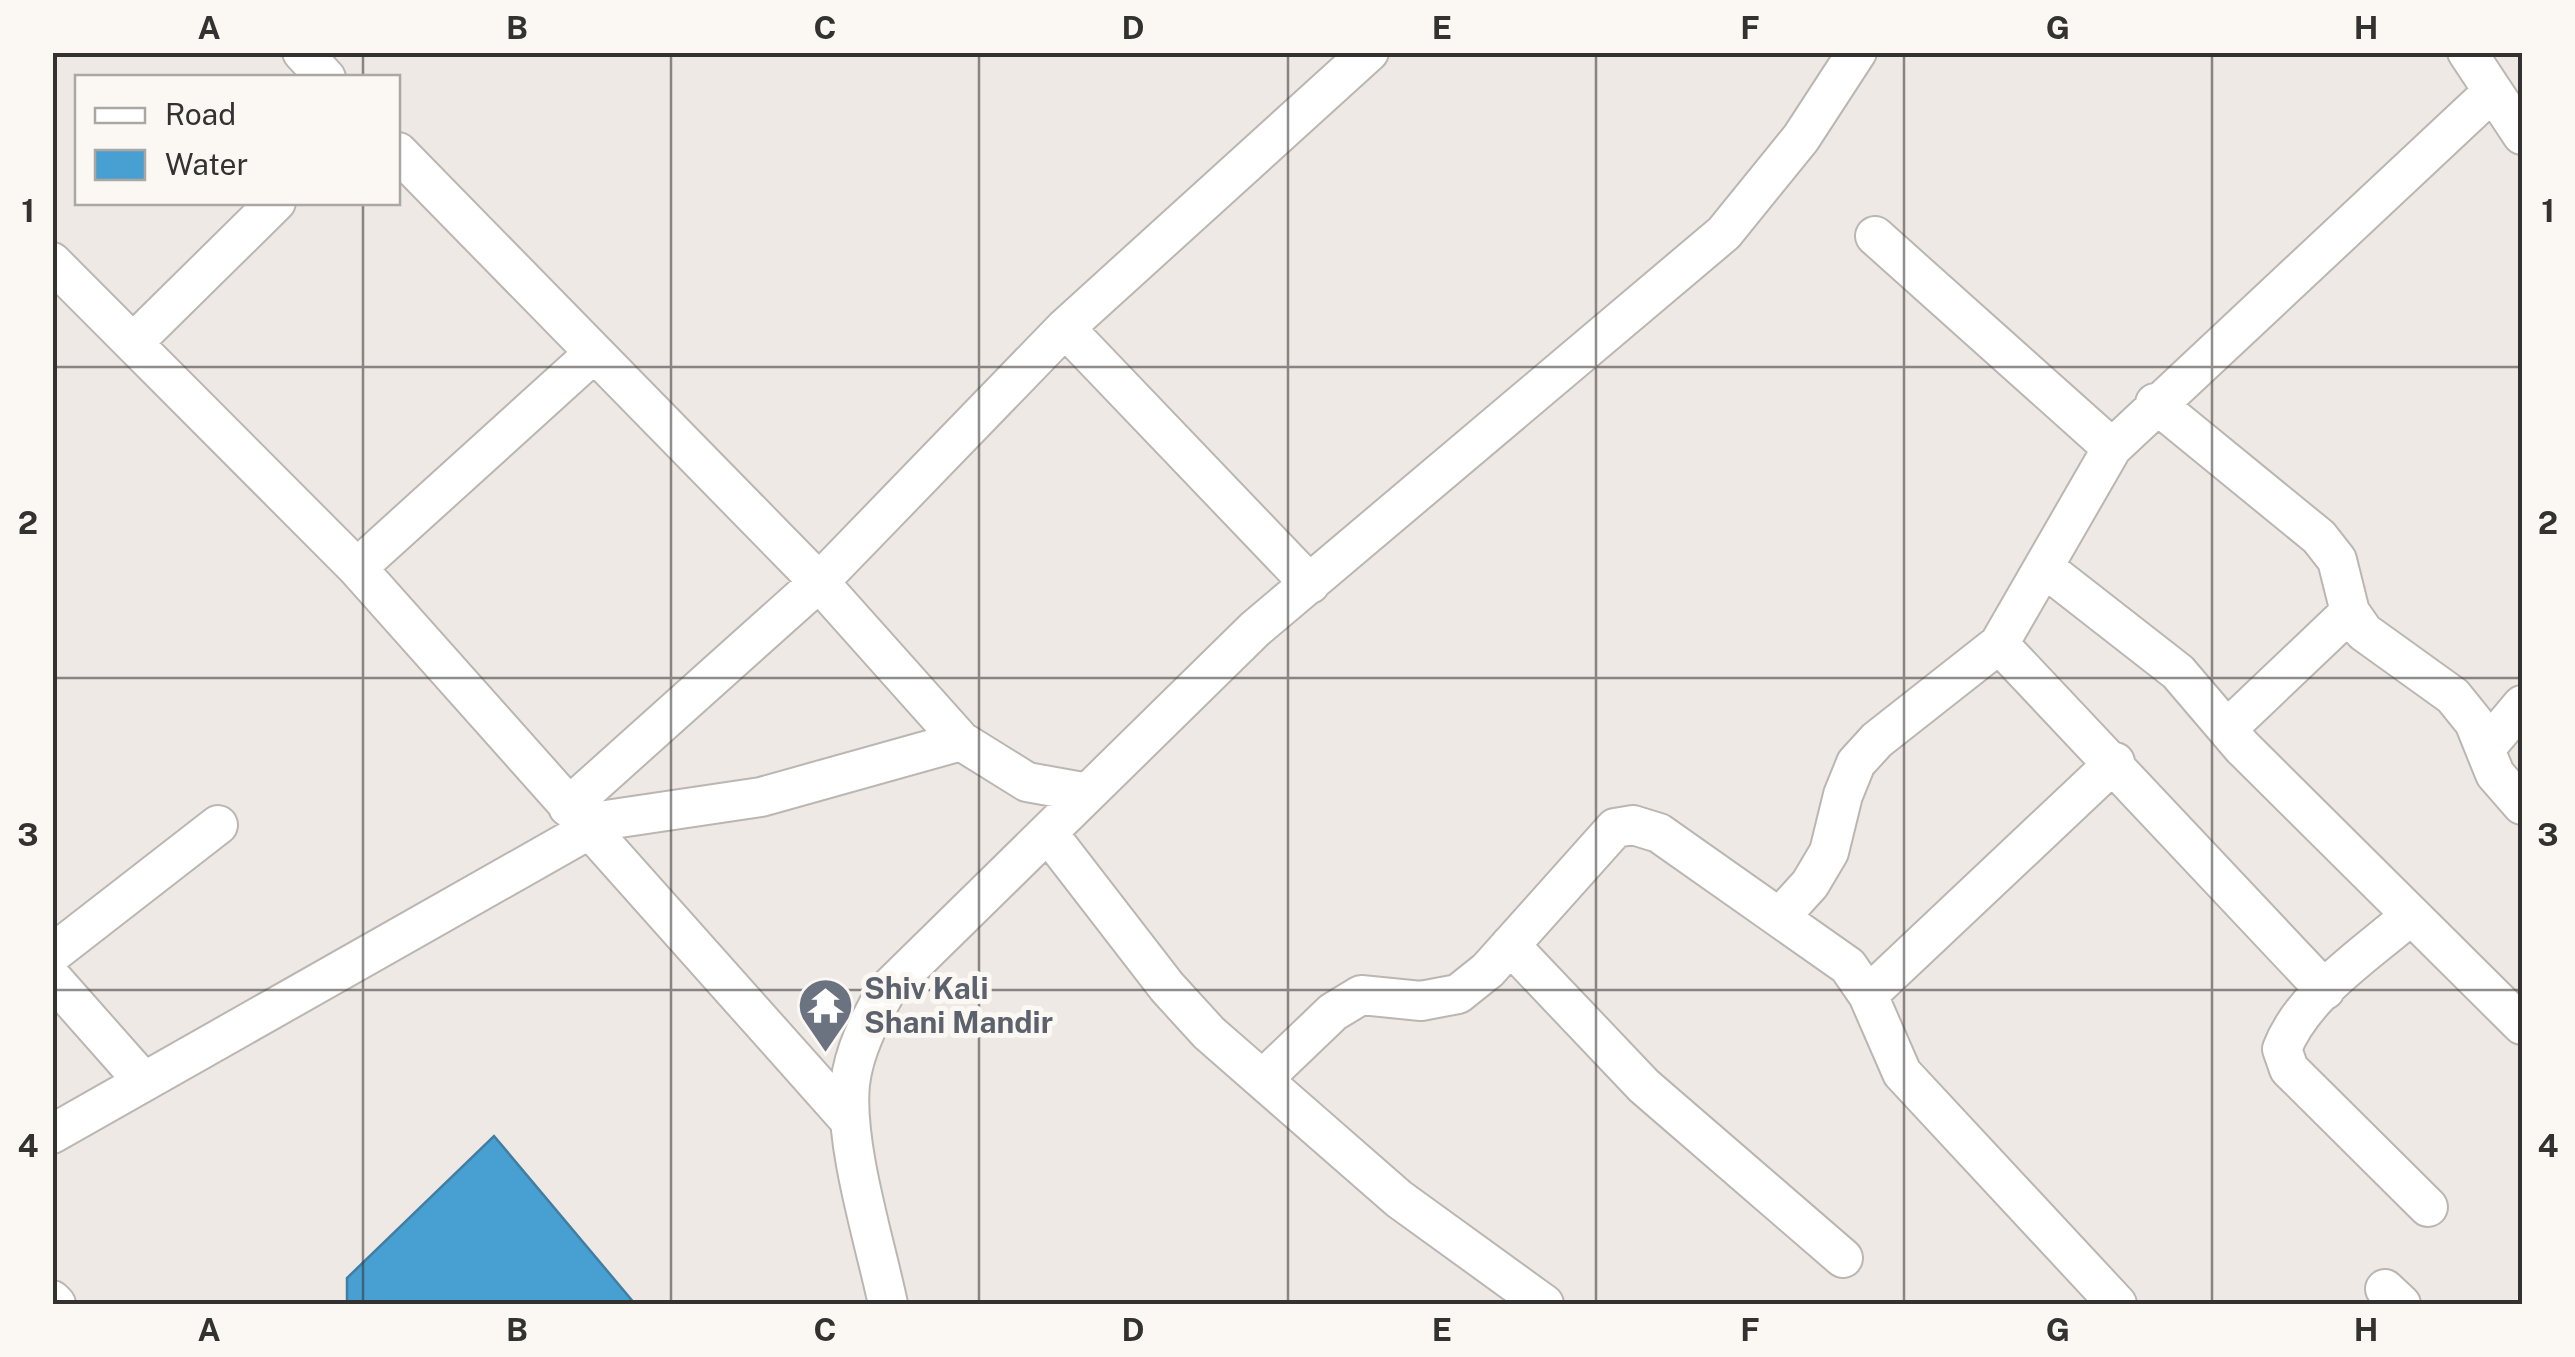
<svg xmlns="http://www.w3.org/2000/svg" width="2575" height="1357" font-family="'Public Sans',sans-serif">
<rect width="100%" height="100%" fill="#eee9e4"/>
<path fill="#489fd2" stroke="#427ea1" stroke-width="2.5" d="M494 1136 635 1304H347V1278Z"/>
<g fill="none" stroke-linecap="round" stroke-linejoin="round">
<defs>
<path id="street" d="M302 52 326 78
M2467 52 2522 135
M398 152 819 582 961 741
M1875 236 2112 448
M52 262 357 568 850 1121
M1065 328 1310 584
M133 343 276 202
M2155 403 2319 537 2337 560 2350 612 2364 632 2453 696 2474 722 2495 774 2522 805
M357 568 592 355
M2046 569 2178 672 2242 747 2522 1025
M1999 644 2325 990
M2227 729 2350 612
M2485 749 2522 705
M568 807 819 582 1065 328 1369 52
M1048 833 1167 987 1209 1033 1399 1199 1544 1304
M2411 915C2368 953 2303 994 2282 1049L2289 1069 2428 1207
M1780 917 1810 884 1829 852 1843 795 1856 763 1877 740 1999 644 2112 448 2491 93
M1510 945 1644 1086 1843 1258
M52 954 218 825
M52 978 144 1082
M1868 995 2115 762
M1263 1079 1333 1012 1361 995 1421 1001 1458 994 1488 970 1615 828 1633 825 1659 833 1848 966 1868 995 1902 1073 2117 1304
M52 1134 606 820 761 797 961 741 1027 782 1088 793
M2385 1289 2401 1304
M52 1300 56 1304
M888 1304C875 1242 844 1145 850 1084 854 1050 870 1020 886 991L1255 629 1724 233 1801 138 1857 52"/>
</defs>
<use href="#street" stroke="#bbb6b2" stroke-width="42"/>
<use href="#street" stroke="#fff" stroke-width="38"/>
</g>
<path fill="none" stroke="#333230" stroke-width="2.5" stroke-opacity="0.55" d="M363 52V78M671 52V1304M979 52V1304M1288 52V1304M1596 52V1304M1904 52V1304M2212 52V1304M363 202V1304M52 367H2522M52 678H2522M52 990H2522"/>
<defs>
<symbol id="temple-pin" viewBox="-11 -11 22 30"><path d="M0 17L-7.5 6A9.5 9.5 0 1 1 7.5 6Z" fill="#6b7280" stroke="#fbf7f2"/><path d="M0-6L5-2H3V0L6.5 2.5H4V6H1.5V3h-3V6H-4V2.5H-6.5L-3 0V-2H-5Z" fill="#fff"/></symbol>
</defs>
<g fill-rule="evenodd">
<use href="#temple-pin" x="794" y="974" width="63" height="86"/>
</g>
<g text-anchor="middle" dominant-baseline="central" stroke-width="10" stroke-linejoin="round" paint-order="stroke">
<g font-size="30" font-weight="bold" fill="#5b616d" stroke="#fbf7f2" text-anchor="start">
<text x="864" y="988">Shiv Kali<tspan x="864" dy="34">Shani Mandir</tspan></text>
</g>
</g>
<rect width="2575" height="1357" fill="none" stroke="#fbf7f2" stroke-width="110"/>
<rect x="75" y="75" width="325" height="130" fill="#fbf7f2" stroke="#aba8a4" stroke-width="2.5"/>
<rect x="95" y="108" width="50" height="15" fill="#ffffff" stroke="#aba8a4" stroke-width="2.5"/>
<text x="165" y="125" font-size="30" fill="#333230">Road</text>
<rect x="95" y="150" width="50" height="30" fill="#489fd2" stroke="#aba8a4" stroke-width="2.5"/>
<text x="165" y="175" font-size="30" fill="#333230">Water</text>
<rect x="55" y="55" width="2465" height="1247" fill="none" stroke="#333230" stroke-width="4"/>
<g font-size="32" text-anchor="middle" font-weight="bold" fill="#333230">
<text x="209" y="39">A</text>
<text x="517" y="39">B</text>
<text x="825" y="39">C</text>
<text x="1133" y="39">D</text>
<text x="1442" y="39">E</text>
<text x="1750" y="39">F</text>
<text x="2058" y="39">G</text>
<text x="2366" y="39">H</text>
<text x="28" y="222">1</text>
<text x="2548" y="222">1</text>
<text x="28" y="534">2</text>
<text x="2548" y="534">2</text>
<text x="28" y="846">3</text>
<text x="2548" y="846">3</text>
<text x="28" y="1157">4</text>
<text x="2548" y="1157">4</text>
<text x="209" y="1341">A</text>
<text x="517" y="1341">B</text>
<text x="825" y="1341">C</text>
<text x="1133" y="1341">D</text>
<text x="1442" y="1341">E</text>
<text x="1750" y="1341">F</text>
<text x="2058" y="1341">G</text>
<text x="2366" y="1341">H</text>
</g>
</svg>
